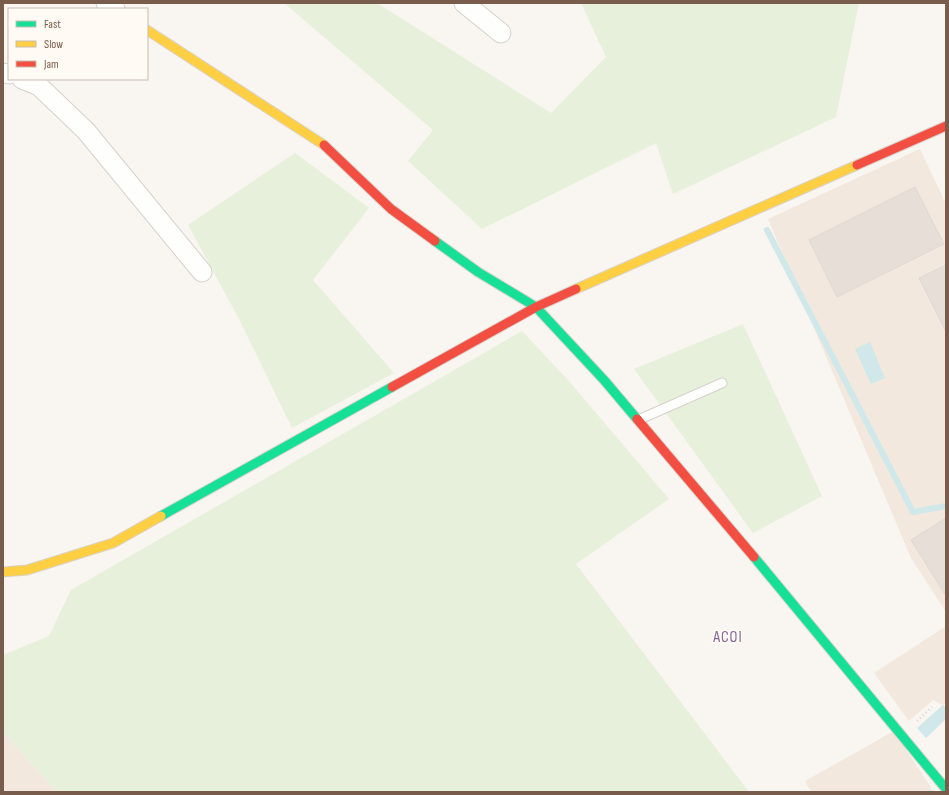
<svg xmlns="http://www.w3.org/2000/svg" width="949" height="795" font-family="'Sofia Sans Condensed',sans-serif">
<rect width="100%" height="100%" fill="#f9f5f0"/>
<path fill="#f2e8de" d="M920 149 946 204V612L911 558 768 219Z
M946 626V703L943 705 933 700 909 721 874 673Z
M894 731 932 789 925 792H811L805 781Z
M3 732 57 792H3Z"/>
<path fill="#e7f0db" d="M284 3H377L551 113 606 57 581 3H859L836 117 673 194 656 143 482 229 408 161 433 130Z
M295 153 369 208 313 280 394 373 292 428 239 319 188 225Z
M743 324 822 496 753 533 634 369Z
M522 331 568 380 669 499 576 564 749 792H57L3 732V655L49 636 71 590Z"/>
<path fill="#d0e8ea" d="M870 342 885 378 871 384 855 349Z
M943 705 946 709V719L926 738 917 728Z"/>
<g fill="none" stroke-linecap="round" stroke-linejoin="round">
<path stroke="#d0e8ea" stroke-width="6" d="M767 230 913 512 946 506"/>
</g>
<path fill="#e6ded7" stroke="#e2d8d2" d="M915 187 944 244 837 297 809 240Z
M946 265V332L919 278Z
M946 518V596L911 540Z"/>
<g fill="none" stroke-linecap="round" stroke-linejoin="round">
<defs>
<path id="lane" d="M638 420 722 383"/>
<path id="street" d="M106 3 115 9
M464 3 501 33
M3 73 9 74
M22 79 39 86 86 131 202 272"/>
<path id="fast" d="M435 241 478 272 536 307 604 380 637 419
M161 516 392 387
M754 557 946 789"/>
<path id="slow" d="M147 30 324 145
M576 289 857 165
M3 572 27 570 113 543 161 516"/>
<path id="jam" d="M324 145 391 209 435 241
M857 165 946 126
M392 387 536 307 576 289
M637 419 754 557"/>
</defs>
<use href="#lane" stroke="#d7d1cb" stroke-width="11"/>
<use href="#street" stroke="#d7d1cb" stroke-width="21"/>
<use href="#fast" stroke="#d9d2cb" stroke-width="11"/>
<use href="#slow" stroke="#d9d2cb" stroke-width="11"/>
<use href="#jam" stroke="#d9d2cb" stroke-width="11"/>
<path stroke="#dcd5d0" stroke-width="2.5" stroke-dasharray="1 3" stroke-linecap="butt" d="M917 721 932 707"/>
<use href="#lane" stroke="#fefefd" stroke-width="9"/>
<use href="#street" stroke="#fefefd" stroke-width="19"/>
<use href="#fast" stroke="#16e098" stroke-width="9"/>
<use href="#slow" stroke="#ffcf43" stroke-width="9"/>
<use href="#jam" stroke="#f24e42" stroke-width="9"/>
</g>
<g text-anchor="middle" dominant-baseline="central" stroke-width="3.5" stroke-linejoin="round" paint-order="stroke">
<g font-size="16" letter-spacing="1" fill="#846695" stroke="#fffaf3">
<text x="728" y="637">ACOI</text>
</g>
</g>
<rect width="949" height="795" fill="none" stroke="#7a5c4d" stroke-width="8"/>
<rect x="8" y="8" width="140" height="72" fill="#fffaf3" stroke="#cabbb1"/>
<rect x="16" y="21" width="20" height="6" fill="#16e098" stroke="#cabbb1"/>
<text x="44" y="28" font-size="12" fill="#7a5c4d">Fast</text>
<rect x="16" y="41" width="20" height="6" fill="#ffcf43" stroke="#cabbb1"/>
<text x="44" y="48" font-size="12" fill="#7a5c4d">Slow</text>
<rect x="16" y="61" width="20" height="6" fill="#f24e42" stroke="#cabbb1"/>
<text x="44" y="68" font-size="12" fill="#7a5c4d">Jam</text>
</svg>
